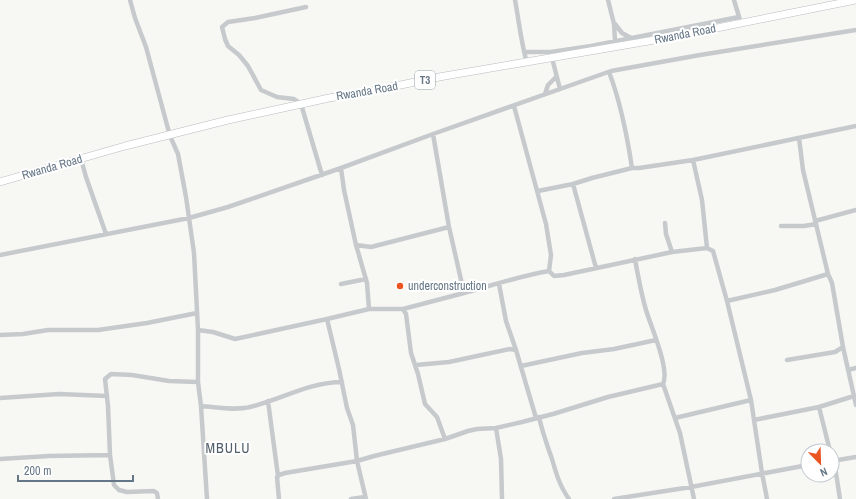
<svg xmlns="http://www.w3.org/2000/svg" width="856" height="499" font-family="'Archivo Narrow',sans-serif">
<rect width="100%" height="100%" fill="#f7f7f4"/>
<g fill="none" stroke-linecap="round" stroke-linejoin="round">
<defs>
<path id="highway" d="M0 182 125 146 228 120 329 98 367 92 439 77 672 37 856 0"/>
</defs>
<use href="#highway" stroke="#b9bcbf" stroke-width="8"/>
<path stroke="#c7cacd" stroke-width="4.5" d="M130 0 135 18 146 47 170 136 178 154 186 197 194 253 198 330V382L201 406 207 499
M515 0C519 21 521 43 527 63
M608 0 614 24 615 41
M734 0 740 20
M306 7 255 18 228 22 222 27 225 39 228 46 239 55 248 66 261 90 277 97 294 99 301 104 322 175
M615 24 622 33 631 38
M524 52H551L591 46 739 17
M552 58 560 89
M545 94 548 85 556 77
M514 106 546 224 551 255 549 271 554 276 564 275 672 252 707 248 713 251 727 301
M433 134 449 227 464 293C493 285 520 276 549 271
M799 138 803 170 828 274 832 283 843 347 856 405
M81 159 86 177 106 234
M693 160 856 126
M341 168 344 190 356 245 367 283 369 309 327 319 339 369 347 408 353 425 357 461 366 499
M632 168H639L693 160 702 200 707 248
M573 184 596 268
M538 191 573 184 592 178 632 168C627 135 621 103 609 72
M815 221 856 210
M665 223 666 234 672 252
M781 226H804L816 224
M356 245 371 247 449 227
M0 255 189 218 228 207 341 168 433 134 611 71 700 55 856 30
M635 259C638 276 641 293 646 310 651 327 670 369 663 384
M341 284 366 279
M499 284 506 321 516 350 536 418
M369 309H403L406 314 411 353 418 374 425 404 437 417 445 439
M403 309 464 293
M198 330 213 332 235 339 327 319
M0 335 23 334 48 330H98L147 323 197 313
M787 360 835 352 843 347
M416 365 449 362 510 349 516 350
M521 366 582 353 614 349 656 340
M848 370 856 368
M0 398 59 394 107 396
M268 401 278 476
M201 406C217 407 234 411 250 407 280 400 310 382 342 382
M819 407 830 451
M539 417C542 431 547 445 552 459 556 473 560 487 569 499
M675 418 751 400
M754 420 819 407 854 396
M496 428 501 459 502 499
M0 459 49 456 110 455
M834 460 840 499
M832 461 856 457
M158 499 157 493 154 491 127 492 119 490 114 485 110 455 108 406 105 379 111 374 132 375 169 381 198 382
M279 499 277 477 279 475 285 473 357 461 374 456 445 439 468 431 477 429 496 428 522 422 553 414 608 397 663 384 680 433 694 499
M351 499 365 497
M614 499 691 487 808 465
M767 499 762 473 751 400 727 301 775 290 828 274"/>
<use href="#highway" stroke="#fff" stroke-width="7"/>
</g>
<circle fill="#ea5420" stroke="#fff" stroke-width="1.5" cx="400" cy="286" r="4"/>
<g text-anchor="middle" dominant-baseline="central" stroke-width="4" stroke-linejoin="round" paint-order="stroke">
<rect fill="#fff" stroke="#939faa" stroke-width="1" x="415" y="71" width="20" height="18" rx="3"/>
<g font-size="11" font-weight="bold" fill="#657686">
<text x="425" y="80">T3</text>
</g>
<g font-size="12" fill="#657686" stroke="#fff">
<text transform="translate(685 34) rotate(-11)">Rwanda Road</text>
<text transform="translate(367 91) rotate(-10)">Rwanda Road</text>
<text transform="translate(52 167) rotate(-16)">Rwanda Road</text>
</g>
<g font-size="12" fill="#657686" stroke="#fff" text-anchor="start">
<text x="408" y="286">underconstruction</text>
</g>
<g font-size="14" letter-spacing="1" fill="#53606b" stroke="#fff">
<text x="228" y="448">MBULU</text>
</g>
</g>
<g transform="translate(820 463) rotate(157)"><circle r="19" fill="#ffffff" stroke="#c1c8cf"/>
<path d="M0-3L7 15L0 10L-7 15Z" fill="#ea5420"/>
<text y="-6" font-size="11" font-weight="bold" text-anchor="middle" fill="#657686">N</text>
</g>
<path d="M18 475v6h115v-6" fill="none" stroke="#657686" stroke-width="2"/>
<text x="24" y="475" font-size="12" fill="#657686" stroke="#ffffff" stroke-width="3" paint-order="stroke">200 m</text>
</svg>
